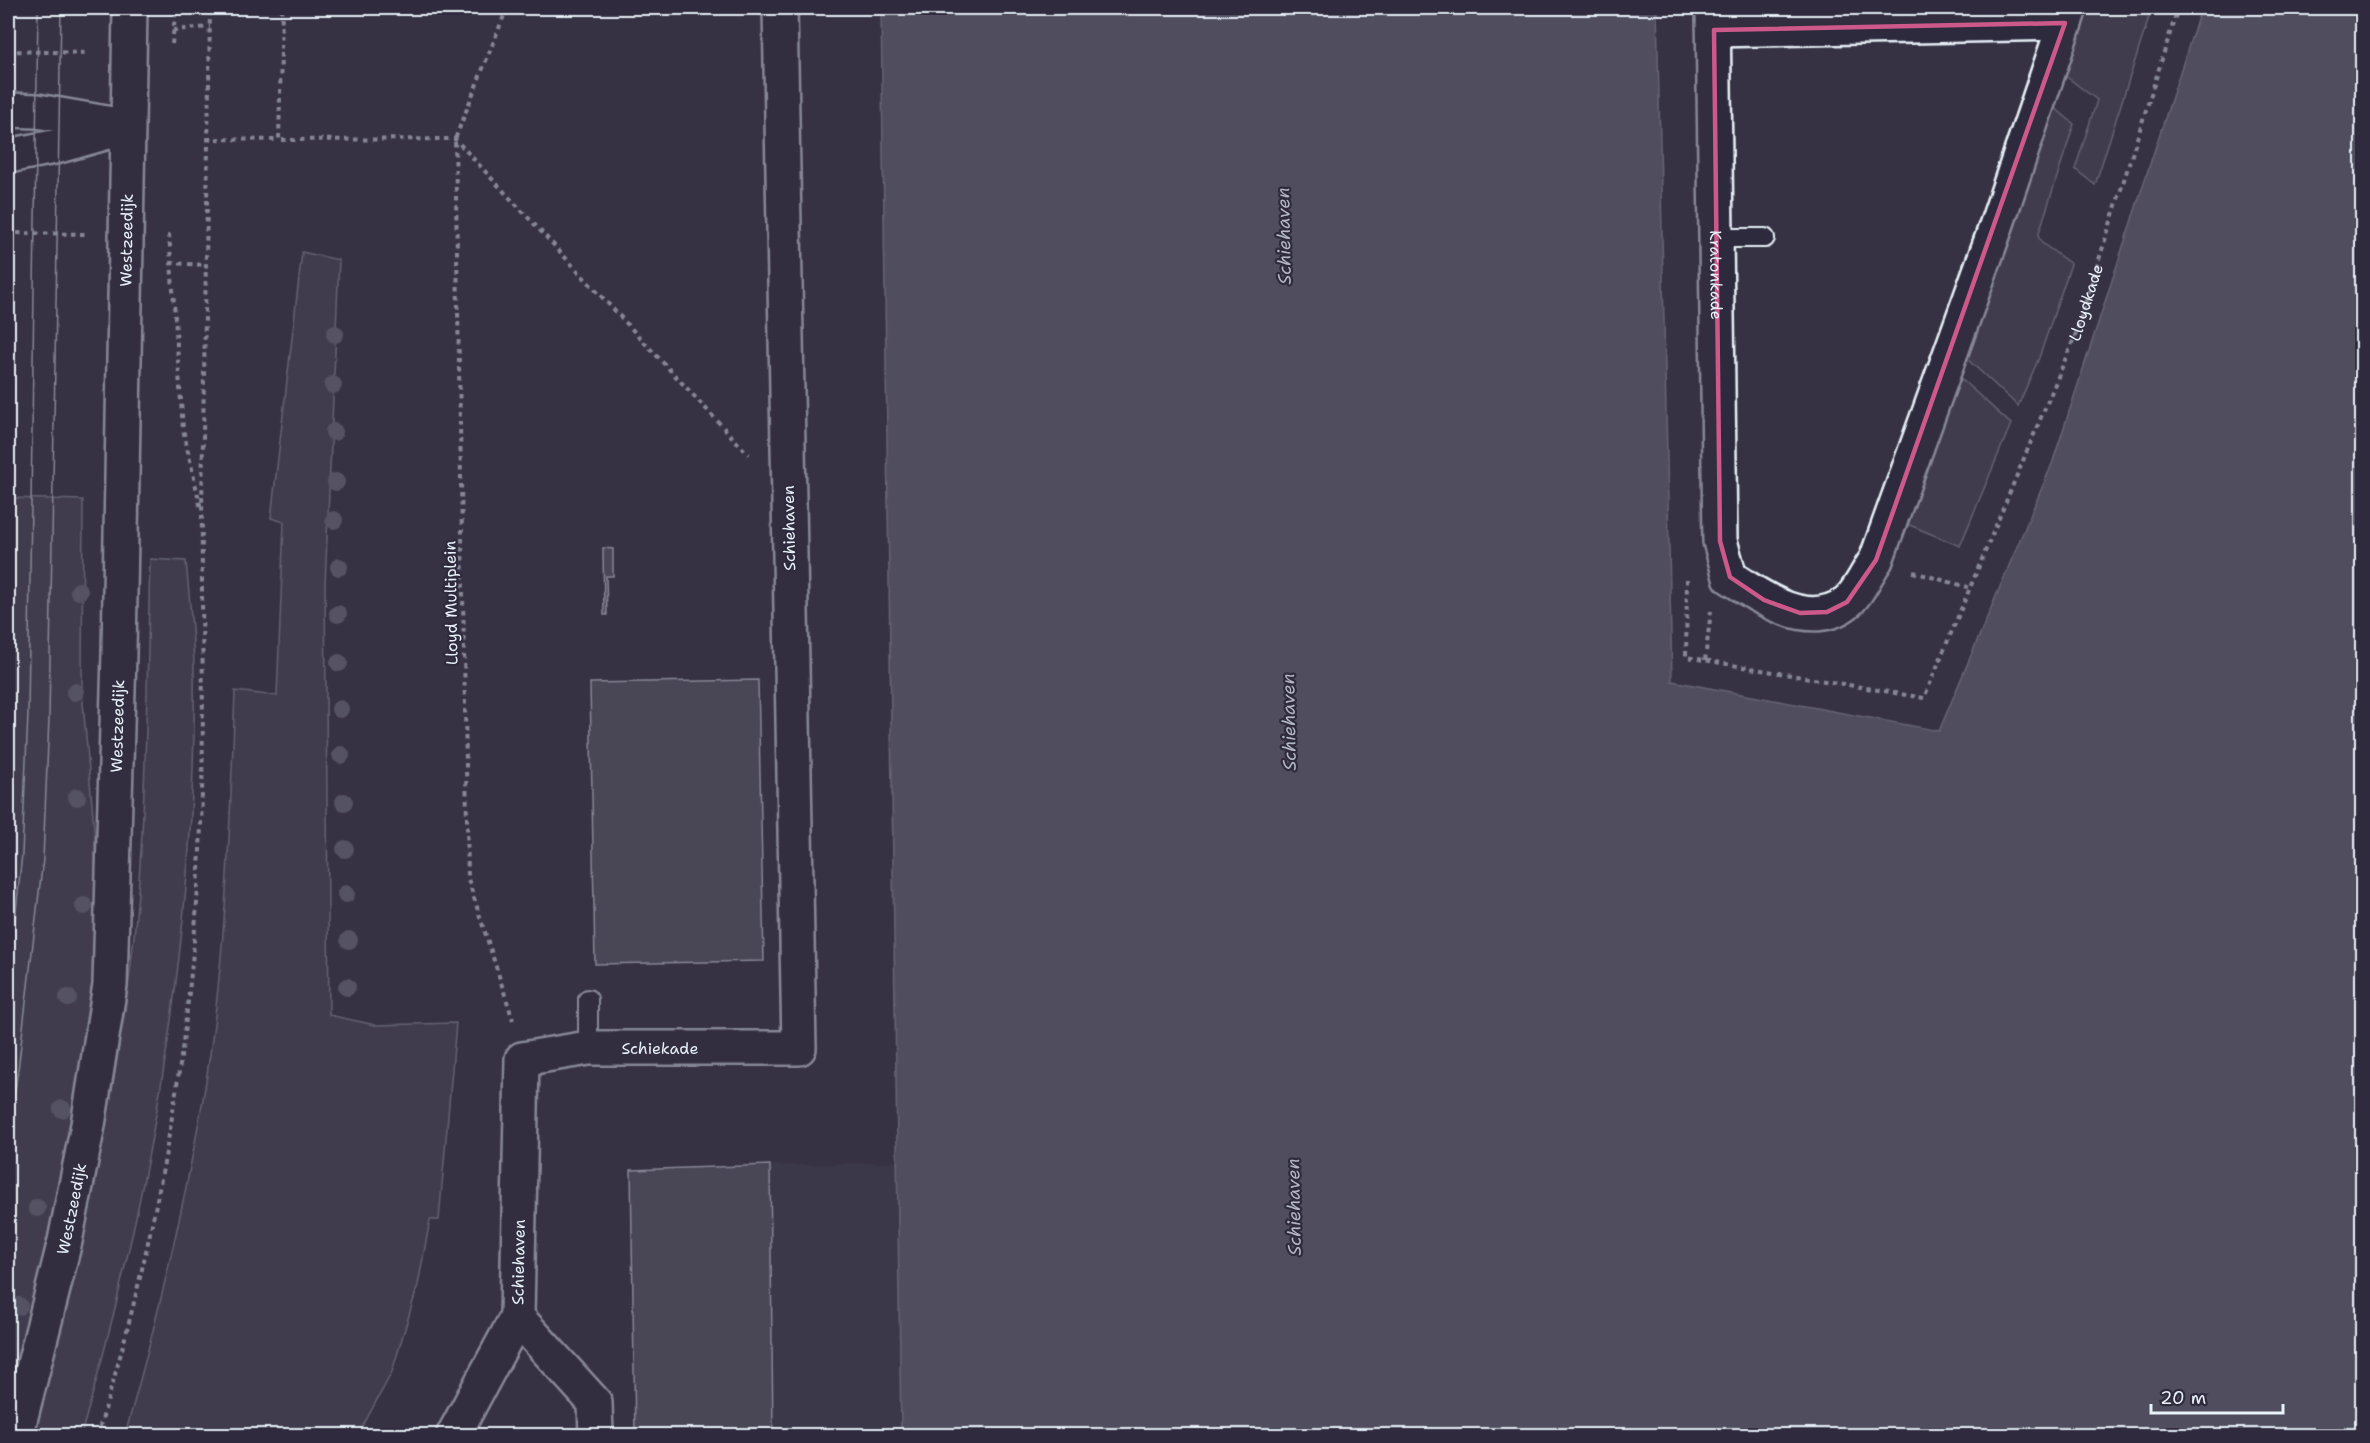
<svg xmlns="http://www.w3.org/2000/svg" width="2370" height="1443" font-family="'Shantell Sans',sans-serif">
<rect width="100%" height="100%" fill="#363244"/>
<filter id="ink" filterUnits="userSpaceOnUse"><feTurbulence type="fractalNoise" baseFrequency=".0167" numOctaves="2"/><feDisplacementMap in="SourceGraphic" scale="12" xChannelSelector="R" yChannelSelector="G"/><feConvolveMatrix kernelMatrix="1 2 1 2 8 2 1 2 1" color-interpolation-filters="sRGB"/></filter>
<g filter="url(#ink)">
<path fill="#433f51" d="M897 1162 901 1435H635L631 1170Z"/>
<path fill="#4d4b5c" stroke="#9a9eaa" stroke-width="1.5" d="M2085 8H2152L2095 185 2075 169 2097 100 2063 74Z
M2054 107 2074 124 2038 236 2042 243 2071 264 2039 358 2018 406 1966 358Z
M302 252 339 260 325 585 329 1015 375 1025 456 1023 439 1220H430L418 1285 392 1372 358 1435H125C156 1325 183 1212 203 1099 226 965 230 826 235 691L277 696 284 522 271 518Z
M1960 378 2011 424 1960 546 1907 524Z
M8 498 83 500 82 691 95 838 96 890 92 998 55 1206 8 1402Z
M150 559 186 561C189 595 193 630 194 665 198 926 153 1186 81 1435L32 1436C73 1293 105 1149 126 1002 147 856 146 706 150 559Z"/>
<path fill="#70717f" stroke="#a0a4af" stroke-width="1.5" d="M881 8H1657L1672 681 1939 731 2052 464 2201 8H2362V1435H901Z"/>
<path fill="#605e6e" stroke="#e8f1f8" stroke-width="1.5" d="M603 548 613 549V576H606L607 615H604Z
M758 680 764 961 595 964 590 683Z
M770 1165 773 1436H635L631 1170Z"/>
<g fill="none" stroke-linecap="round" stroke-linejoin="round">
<defs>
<path id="lane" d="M1717 238H1765
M588 999V1048"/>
<g id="street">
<path id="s2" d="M1713 8 1720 541 1730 577C1761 598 1809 631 1846 603 1858 594 1867 572 1876 560L1992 238 2070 8"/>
<path d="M1714 30 2065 23"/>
<path d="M8 110 37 111 118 125"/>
<path d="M8 156 59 146 126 127"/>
<path d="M453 1436 517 1317"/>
<path id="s3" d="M596 1436 595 1403 517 1317 522 1059 588 1048H799L780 8"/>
</g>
<g id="secondary">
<path id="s4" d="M16 1436 65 1241 88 1125 110 985 119 653 130 8"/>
</g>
</defs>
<use href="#lane" stroke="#e8f1f8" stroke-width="22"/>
<use href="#street" stroke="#e8f1f8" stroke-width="38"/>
<use href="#secondary" stroke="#e8f1f8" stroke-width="38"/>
<g stroke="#e8f1f8" stroke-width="4" stroke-dasharray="4.5 4.5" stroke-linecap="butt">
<path d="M282 8 279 140 455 139 749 455"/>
<path d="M507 8 455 139 468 879 513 1020"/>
<path d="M173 30 210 27"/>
<path d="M172 44 176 8"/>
<path d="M8 51 89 53"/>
<path d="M207 139 279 140"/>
<path d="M8 233 88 234"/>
<path d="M169 234 183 429 201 509"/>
<path d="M170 263 206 265"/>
<path d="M1913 572 1968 587"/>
<path id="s1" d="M1687 579 1686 657 1924 698 2075 336 2178 8"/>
<path d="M1705 660 1711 611"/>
<path d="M97 1436C158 1238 194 1031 201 824 205 721 201 617 202 513 204 345 208 176 210 8"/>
</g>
<use href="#lane" stroke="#2f2a3d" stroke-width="18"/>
<use href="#street" stroke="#2f2a3d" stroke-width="33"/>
<use href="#secondary" stroke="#2f2a3d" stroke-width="33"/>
<path stroke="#e8f1f8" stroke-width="1.5" d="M8 988 22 854 28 714 38 8
M8 1135 18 1070 43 859 49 719 61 8"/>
</g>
<g fill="#7a7b89">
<circle cx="335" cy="334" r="9"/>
<circle cx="333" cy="385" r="9"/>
<circle cx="334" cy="432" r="9"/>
<circle cx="336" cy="482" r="9"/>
<circle cx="334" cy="520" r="9"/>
<circle cx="339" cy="567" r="9"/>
<circle cx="79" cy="591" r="9"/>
<circle cx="338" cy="614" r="9"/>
<circle cx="339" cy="663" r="9"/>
<circle cx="75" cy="692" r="9"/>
<circle cx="340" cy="709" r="9"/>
<circle cx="341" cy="755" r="9"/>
<circle cx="77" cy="797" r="9"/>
<circle cx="344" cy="802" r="9"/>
<circle cx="345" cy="849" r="9"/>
<circle cx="346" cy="894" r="9"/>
<circle cx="84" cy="906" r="9"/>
<circle cx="349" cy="940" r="9"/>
<circle cx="347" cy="987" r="9"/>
<circle cx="68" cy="998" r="9"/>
<circle cx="62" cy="1109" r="9"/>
<circle cx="37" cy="1208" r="9"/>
<circle cx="19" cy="1306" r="9"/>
</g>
</g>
<path d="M0 0H2370V1443H0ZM2065 23 1876 560 1847 602 1827 612 1800 613 1764 600 1730 577 1720 541 1714 30Z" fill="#363244" fill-opacity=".55" fill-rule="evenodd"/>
<path fill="none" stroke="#cd598a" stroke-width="4.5" stroke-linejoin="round" d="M2065 23 1876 560 1847 602 1827 612 1800 613 1764 600 1730 577 1720 541 1714 30Z"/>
<g text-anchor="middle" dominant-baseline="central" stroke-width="4.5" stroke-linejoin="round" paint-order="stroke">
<g font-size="16" fill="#e8f1f8" stroke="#2f2a3d">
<text stroke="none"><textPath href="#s4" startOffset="1206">Westzeedijk</textPath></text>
<text stroke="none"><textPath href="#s2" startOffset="267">Kratonkade</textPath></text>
<text stroke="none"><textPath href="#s1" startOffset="747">Lloydkade</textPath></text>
<text transform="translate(789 528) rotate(-91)">Schiehaven</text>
<text transform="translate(451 603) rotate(-91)">Lloyd Multiplein</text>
<text stroke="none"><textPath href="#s4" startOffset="720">Westzeedijk</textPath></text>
<text stroke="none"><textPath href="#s3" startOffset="546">Schiekade</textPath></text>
<text stroke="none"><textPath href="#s4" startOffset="234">Westzeedijk</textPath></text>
<text stroke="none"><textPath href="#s3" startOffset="204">Schiehaven</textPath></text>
</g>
<g font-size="18" font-style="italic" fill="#b2b7c2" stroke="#2f2a3d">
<text transform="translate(1284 236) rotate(-91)">Schiehaven</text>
<text transform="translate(1289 722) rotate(-91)">Schiehaven</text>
<text transform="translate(1294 1207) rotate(-91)">Schiehaven</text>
</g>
</g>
<rect width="2370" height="1443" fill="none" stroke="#2f2a3d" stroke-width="30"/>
<rect x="15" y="15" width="2340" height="1413" fill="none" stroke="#e8f1f8" stroke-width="2" filter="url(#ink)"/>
<path d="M2151 1404v9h132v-9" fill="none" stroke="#e8f1f8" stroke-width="3"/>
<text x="2160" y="1404" font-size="18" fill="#e8f1f8" stroke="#2f2a3d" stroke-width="4.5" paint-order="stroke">20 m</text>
</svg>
